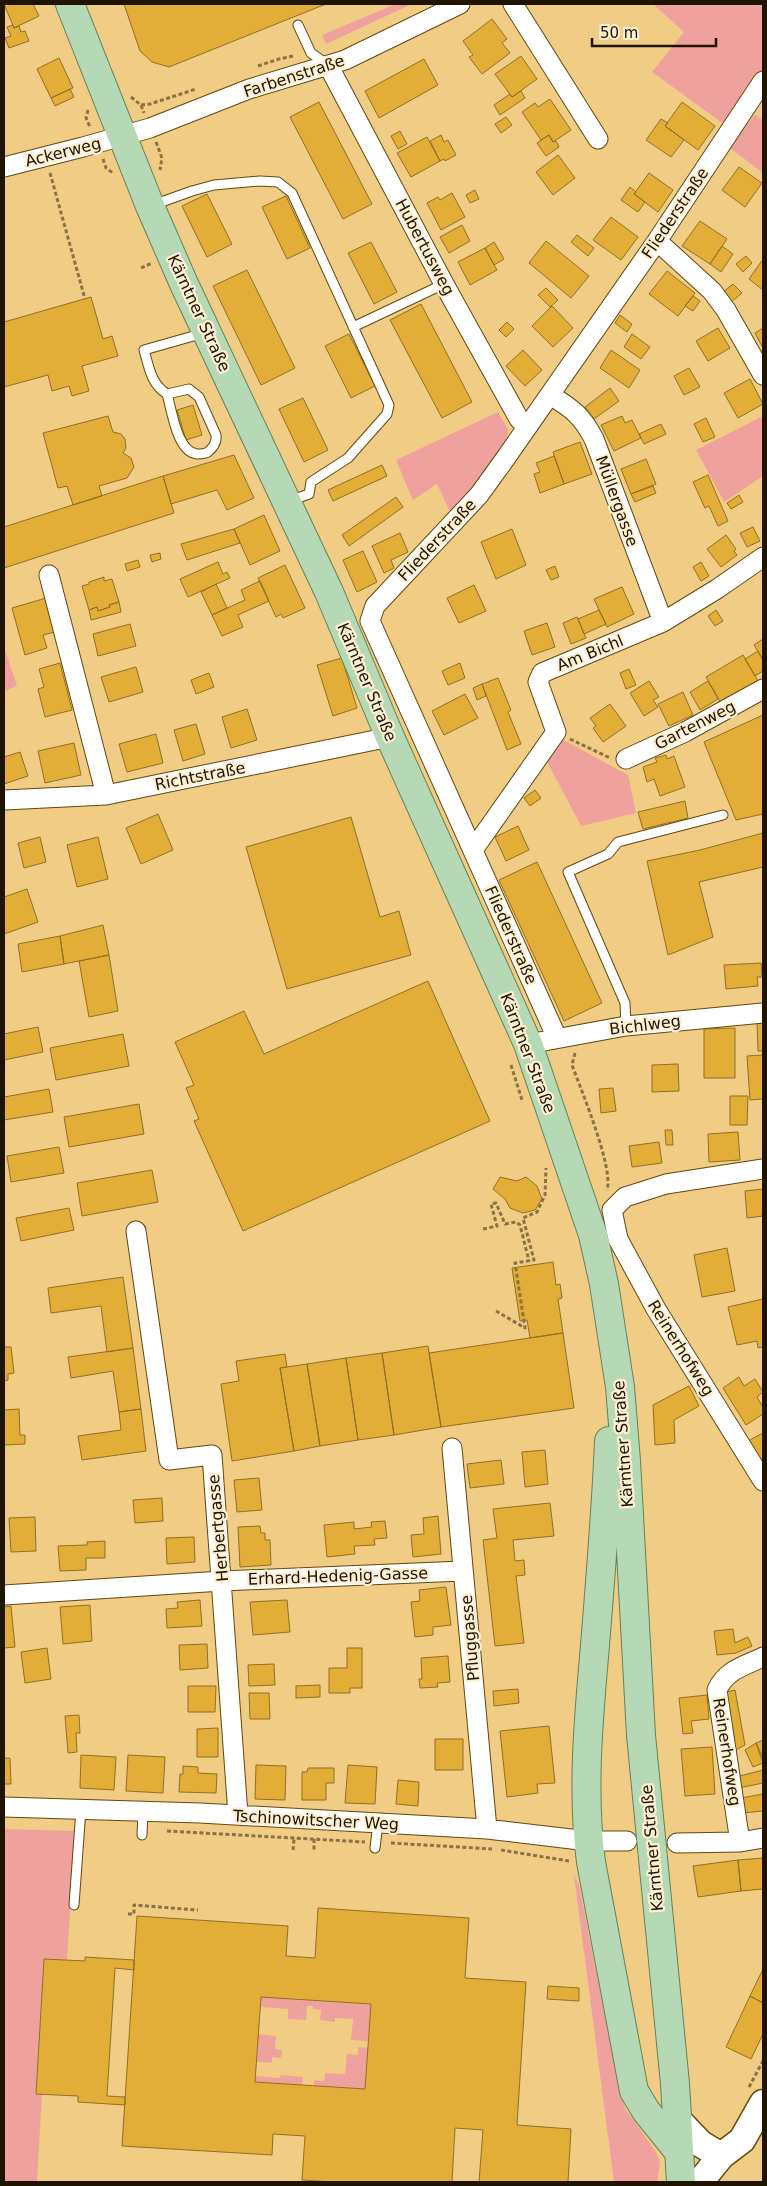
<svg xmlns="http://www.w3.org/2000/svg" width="767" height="2186" font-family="'DejaVu Sans',sans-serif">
<rect width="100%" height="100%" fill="#f1cc84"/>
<path fill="#efa29d" d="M396 4H412L326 44 322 35Z
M653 4H763V70L725 125 652 72 684 32Z
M755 114 763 121V173L730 148Z
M498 412 508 429 507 438 477 482 450 512 437 484 413 500 396 460Z
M763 416V476L724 502 696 450Z
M4 647 17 686 4 691Z
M560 738 628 775 636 813 581 826 545 758Z
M4 1829 75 1831 67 1960 44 1959 36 2094H42L37 2182H4Z
M574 1875 579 1885 620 2093 626 2110 656 2152 660 2162 657 2182H614Z
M261 1997 371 2004 368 2041 351 2040 353 2019 335 2018V2022L320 2020 321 2010 313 2009V2006H307L306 2020 288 2019V2009L261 2007Z
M258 2034 276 2036 275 2049 282 2050 281 2058 272 2057V2063L257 2062Z
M358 2047 368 2048 365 2089 314 2086V2080L324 2081 325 2073 345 2074 347 2054 358 2055Z
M280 2075 303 2077 302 2085 255 2082 256 2076 280 2078Z"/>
<path fill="#e2ae38" stroke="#916f24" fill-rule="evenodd" d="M4 4H33L39 16 14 28Z
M124 4H326L169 67 152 62 140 51Z
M492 19 507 39 502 43 510 53 482 74 469 57 473 55 463 41Z
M13 25 14 28 19 26 21 32 25 31 29 41 9 48 5 38 11 36 7 27Z
M521 56 537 79 512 97 495 74Z
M59 58 73 88 51 98 37 69Z
M424 59 438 85 379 118 365 91Z
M70 89 74 97 55 106 51 98Z
M521 91 525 98 500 115 494 105 510 94 512 97Z
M550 99 571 130 553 142 549 135 541 140 522 112 535 103 538 107Z
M319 102 372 204 343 219 290 117Z
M682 102 715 126 698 150 665 126Z
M506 117 512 125 501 133 495 124Z
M661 119 668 123 665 126 684 140 671 157 646 140Z
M400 131 407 144 398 149 391 136Z
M441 135 444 142 448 140 456 155 445 161 444 159 440 161 430 141Z
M549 135 553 142 556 141 559 147 546 156 537 143Z
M427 137 440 161 411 177 397 153Z
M558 155 575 178 553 195 536 172Z
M739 167 762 183 745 207 722 190Z
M649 173 673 190 658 212 634 194Z
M630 187 636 192 634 194 645 202 638 212 621 200Z
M475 190 479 199 470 203 466 195Z
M452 193 465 217 441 230 427 203 438 197 440 200Z
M207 194 232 244 207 257 182 206Z
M286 196 310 248 287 259 262 207Z
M611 217 638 237 621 260 593 240Z
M700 221 727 239 710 264 682 246Z
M462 225 470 241 449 253 440 237Z
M577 235 594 248 588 256 571 242Z
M546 241 589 276 571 298 529 263Z
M371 242 397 292 374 304 348 253Z
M494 242 504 259 494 265 485 248Z
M722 246 733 254 721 272 710 264Z
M485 248 497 270 470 285 458 262Z
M746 256 752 263 743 272 736 264Z
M763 259V290L749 279Z
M247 270 295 368 261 385 213 286Z
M667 271 695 293 678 316 649 294Z
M733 284 742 293 731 302 722 293Z
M546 288 558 300 550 307 538 295Z
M693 296 700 301 693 311 685 306Z
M91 297 103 339 112 336 118 356 82 366 89 391 72 396 69 386 52 391 48 375 4 387V322Z
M421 304 472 402 442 418 390 320Z
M552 306 573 328 553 347 532 326Z
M620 315 632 324 627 332 615 323Z
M507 322 514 329 506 337 499 330Z
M718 328 730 348 708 361 696 341Z
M763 328V348L755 333Z
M349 334 375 386 351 398 325 346Z
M632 334 650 347 641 359 624 347Z
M523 350 542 370 525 386 506 366Z
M611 350 640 370 629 388 600 368Z
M689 368 700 387 684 395 674 376Z
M750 379 763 404 738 418 724 393Z
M610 388 619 401 594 419 585 407Z
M303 398 328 450 304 462 279 409Z
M193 405 202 435 186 440 177 410Z
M108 416 113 432 121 434 125 439 126 448 123 453 131 458 134 467 127 478 99 486 102 496 73 505 67 486 58 488 43 433Z
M622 416 625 423 632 420 641 438 614 451 601 425Z
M706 418 715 437 703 442 694 424Z
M661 424 666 434 644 444 639 434Z
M580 442 592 474 564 484 553 452Z
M234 455 254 498 227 510 217 490 171 504 163 476Z
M554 456 564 484 540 493 534 474 540 472 536 463Z
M646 459 656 484 631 494 621 469Z
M382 465 387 476 333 501 328 490Z
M708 475 728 521 718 526 709 506 705 508 693 482Z
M163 476 174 513 4 568V527Z
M653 486 656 493 635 502 631 494Z
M739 495 743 502 731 509 727 503Z
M396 497 403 507 349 546 342 535Z
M264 515 280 551 250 565 234 529Z
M753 527 760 541 747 547 740 533Z
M234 529 240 543 187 560 181 544Z
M512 529 526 565 496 579 481 542Z
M400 533 408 552 391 560 394 568 384 573 372 546Z
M726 535 736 549 734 551 737 555 721 567 707 549Z
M363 551 377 582 357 592 343 560Z
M160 553 161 559 152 562 150 555Z
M138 560 140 567 127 571 125 564Z
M218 562 223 574 227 572 230 578 188 597 180 579Z
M701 562 709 576 701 581 693 567Z
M285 565 305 608 283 618 281 614 276 617 258 578Z
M555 566 559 577 551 580 546 570Z
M104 577V581L112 579 119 602 109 605 110 607 98 611 97 607 89 610 82 586 89 584V582Z
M260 581 269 601 238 615 243 627 222 636 212 615 245 600 241 590Z
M216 584 227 608 212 615 201 592Z
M474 585 486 611 459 623 447 598Z
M622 587 634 614 607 627 594 599Z
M46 598 55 632 43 635 47 648 25 655 12 608Z
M119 602 121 612 91 620 89 610 97 607 98 611 110 607 109 605Z
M599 610 606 624 584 634 578 619Z
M716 610 723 621 715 626 708 616Z
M577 617 586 638 571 644 563 623Z
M547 623 555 647 532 655 524 631Z
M130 624 136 646 98 656 93 634Z
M763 639V660L754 645Z
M758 651 763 660V671L755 676 745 659Z
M743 655 758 681 721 703 706 677Z
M342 658 357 708 333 716 317 665Z
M60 663 72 710 45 717 38 689 44 687 39 669Z
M460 663 465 678 448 685 442 671Z
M136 667 143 692 109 702 101 677Z
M629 669 636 685 626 689 620 673Z
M209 673 214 687 196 694 191 680Z
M498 678 511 710 508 712 521 744 507 750 482 684Z
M649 681 659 697 653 700 658 707 644 716 630 693Z
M708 681 718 699 700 710 690 692Z
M482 684 486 696 477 700 473 688Z
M683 692 693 715 669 726 658 704Z
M465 694 478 718 444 735 432 711Z
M610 704 626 726 603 742 593 728 596 726 590 718Z
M247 709 257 740 231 748 222 717Z
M763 715V814L736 820 704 742Z
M196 724 205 754 183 761 174 730Z
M156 734 163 763 127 772 119 744Z
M74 743 81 775 45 783 38 751Z
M20 752 28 776 4 784V757Z
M666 755 667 759 674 756 685 787 660 796 654 779 647 782 643 767 657 762 655 758Z
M535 790 541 798 530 806 524 798Z
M685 801 688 818 643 829 638 812Z
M158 814 173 850 141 864 126 828Z
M351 817 380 917 399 911 411 955 287 989 246 847Z
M518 826 529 850 506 861 495 837Z
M763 833V867L699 882 713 937 668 955 647 861 700 850Z
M40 837 46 862 24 868 18 843Z
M98 837 108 879 77 887 67 845Z
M537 862 602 1003 564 1021 499 880Z
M27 889 38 922 4 934V897Z
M103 925 109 955 64 964 60 936Z
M60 936 64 964 22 972 18 944Z
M109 955 118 1011 89 1017 79 961Z
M761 963 762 977H757L758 986 726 989 724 965Z
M428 981 490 1121 243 1231 194 1121 199 1119 186 1088 194 1085 175 1042 244 1011 264 1054Z
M757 1022H763V1051H758Z
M38 1027 43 1052 4 1060V1034Z
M735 1028V1078H704V1029Z
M123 1034 129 1066 56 1080 50 1048Z
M763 1055V1099L750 1100 747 1056Z
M678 1064 679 1091 652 1092V1065Z
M613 1088 616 1111 601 1113 599 1089Z
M49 1089 53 1112 4 1120V1097Z
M730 1096H748L747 1125H730Z
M139 1104 144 1134 69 1147 64 1117Z
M665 1130H672L673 1145H666Z
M738 1132 740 1160 709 1162 708 1134Z
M659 1142 662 1163 632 1167 629 1146Z
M59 1147 64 1173 11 1182 7 1156Z
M152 1170 158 1202 82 1216 77 1183Z
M500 1177 517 1181 526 1177 537 1186 542 1199 535 1210 523 1213 510 1208 505 1199 493 1189Z
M763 1189V1216L747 1218 745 1191Z
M69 1208 74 1230 21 1241 16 1218Z
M727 1248 735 1291 702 1297 694 1255Z
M553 1262 556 1285 560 1284 562 1298 558 1299 563 1333 530 1338 527 1320 520 1321 512 1268Z
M123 1277 133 1348 107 1352 101 1306 51 1313 48 1288Z
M763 1299V1347L758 1348 757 1341 737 1345 728 1307Z
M563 1333 574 1408 441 1427 429 1353Z
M428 1346 441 1427 394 1435 382 1353Z
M4 1347H11L14 1373 8 1374V1380L4 1381Z
M133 1348 141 1409 119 1412 113 1371 71 1378 68 1357Z
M382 1353 394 1435 358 1440 346 1358Z
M285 1354 287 1367 280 1368 294 1451 232 1461 221 1384 239 1381 236 1361Z
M346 1358 358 1440 320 1446 307 1364Z
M307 1364 320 1446 294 1451 280 1368Z
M739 1377 744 1386 755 1379 763 1392 757 1397 763 1407V1414L746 1425 723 1388Z
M689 1386 699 1406 674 1420 675 1443 655 1445 653 1405Z
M19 1409 20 1435H25V1444L4 1445V1410Z
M141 1409 146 1451 82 1460 78 1436 121 1430 119 1412Z
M763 1433V1472L746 1442Z
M545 1450 548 1484 525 1487 522 1452Z
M501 1460 504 1484 470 1488 467 1464Z
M259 1478 262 1510 237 1512 234 1480Z
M162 1498 163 1521 135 1523 133 1500Z
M550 1503 554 1536 513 1540 515 1561 524 1560 525 1575 516 1576 524 1643 495 1646 483 1540 497 1538 493 1509Z
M438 1516 441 1554 413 1557 411 1535 424 1534 423 1518Z
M35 1517 36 1551 11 1552 9 1518Z
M385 1521 387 1538 374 1539 375 1545 354 1546 355 1554 327 1557 324 1525 354 1522V1529L372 1527 371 1522Z
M260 1526 261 1533H265V1540H270L271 1565 240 1567 238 1527Z
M194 1537 195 1562 167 1564 166 1538Z
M105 1541V1558H86V1570L60 1571 58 1546 87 1545V1542Z
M446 1587 451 1625 433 1627V1635L415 1637 411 1602 420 1601 419 1590Z
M200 1600 202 1626 167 1628 166 1609 178 1608 177 1602Z
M287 1600 290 1632 253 1635 250 1602Z
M90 1605 92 1641 63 1644 60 1607Z
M11 1606 15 1647 4 1648V1607Z
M733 1629 735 1643 748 1637 752 1646 736 1653 717 1655 714 1631Z
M207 1644 208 1668 180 1670 179 1645Z
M47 1648 51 1679 25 1683 21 1652Z
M347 1648H362V1688H350V1693H329V1668H347Z
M448 1656 450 1682 437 1683 438 1687 420 1688 419 1679H422L421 1658Z
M274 1664 275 1685 249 1686 248 1665Z
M320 1685V1697L296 1698V1686Z
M188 1686H216L215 1712H188Z
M518 1689 519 1703 494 1706 493 1691Z
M735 1690 745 1745 732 1752 722 1693Z
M249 1693H269L270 1719H250Z
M707 1695 709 1719 691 1721 693 1733 683 1734 679 1698Z
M79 1715 80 1733H76L77 1752 68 1753 65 1716Z
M549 1726 555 1783 537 1784 538 1793 507 1797 500 1731Z
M218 1728V1757H197V1729Z
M435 1739H463V1770H435Z
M763 1740V1758L756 1743Z
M756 1743 763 1763 753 1767 745 1750Z
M712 1747 715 1794 685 1796 681 1749Z
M81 1755 116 1757 114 1790 80 1788Z
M128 1755 165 1757 163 1793 126 1791Z
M4 1758H10L11 1784H4Z
M256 1765 286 1766 285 1800 255 1799Z
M348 1765 377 1767 375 1804 345 1803Z
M183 1766 198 1767V1773L217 1774 216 1793 179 1792 180 1774H183Z
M308 1768H334V1783H326V1800H302V1772H307Z
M763 1770V1783L739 1788 736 1777Z
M398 1780 419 1782 418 1806 396 1804Z
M763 1794V1811L743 1813 741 1798Z
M763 1858V1889L741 1891 738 1860Z
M738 1860 741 1891 698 1897 693 1866Z
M318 1908 469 1918 465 1978 526 1982 517 2125 571 2129 568 2182H479L483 2130 455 2128 452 2182H334L302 2180 305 2136 273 2134 272 2155 122 2146 137 1916 288 1926 286 1956 315 1958ZM261 1997 371 2004 365 2089 255 2082Z
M85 1957 134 1960V1970L115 1968 107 2096 125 2097V2105L78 2102V2096L36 2094 44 1959 85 1961Z
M763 1969V2003L750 1996Z
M548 1986 579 1988V2001L547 1999Z
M750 1996 763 2003V2034L751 2059 726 2047Z"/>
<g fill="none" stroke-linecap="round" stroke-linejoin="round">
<defs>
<path id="lane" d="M298 25 311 53 328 65
M153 205 192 191 214 185 260 181 278 182 292 193 389 405 387 414 348 458 311 482 309 494 289 501
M353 327 444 284
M167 394C172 411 177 452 197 454 201 454 205 454 208 452 214 447 217 442 216 435L199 397 189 389 167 394C151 384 149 367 144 350L204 333
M626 1026 625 1003 568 872 608 854 618 842 723 815
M142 1835 143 1810
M375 1848 378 1823
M74 1905 81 1809"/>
<path id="street" d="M513 4 598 139
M328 65 444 284 519 419 528 426
M4 167 83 147 150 128 249 89 345 60 460 4
M657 241 712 291 726 310 763 375
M550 395C573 409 582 416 594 439L663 622
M49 575 106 795
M626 759 685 732 763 689
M4 800 106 795 390 737
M473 850 556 732 538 682 542 673 663 622 717 589 763 557
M557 1038 370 621 375 606 479 495 505 459 657 241 763 81
M528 1044 626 1026 763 1013
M763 1169 666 1184 625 1197 612 1210 618 1239 656 1309 763 1481
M136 1231 169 1460 212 1455 238 1815
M452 1448 487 1829
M4 1595 222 1581 463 1571
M4 1807 200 1813 487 1829 588 1841H627
M740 1842 717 1690C726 1670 744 1666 763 1657
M677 1843 740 1842 763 1838"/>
<path id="secondary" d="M677 2119 701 2144 721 2156
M700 2182 721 2156 742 2140 763 2103"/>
<path id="primary" d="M70 4 150 206 184 284 329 592 390 737 528 1044 593 1235 604 1284 620 1387 626 1461 641 1735 675 2084 681 2182
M609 1441C606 1513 600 1585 594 1657 588 1725 582 1794 591 1862L634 2091 646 2111 679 2152"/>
</defs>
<use href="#lane" stroke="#62490d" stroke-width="11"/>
<use href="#street" stroke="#62490d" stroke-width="21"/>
<use href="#secondary" stroke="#62490d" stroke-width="29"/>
<use href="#primary" stroke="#618356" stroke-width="30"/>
<path stroke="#8a7244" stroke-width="3" stroke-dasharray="4 2.5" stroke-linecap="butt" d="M258 66 279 59 293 56
M131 97 141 105 144 113
M141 105 150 104 196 89
M88 110 86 118 90 127
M156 142 162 158 160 170
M103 159 106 168 113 173
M50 173 85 299
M141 268 152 263
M570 739 610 758
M575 1053 572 1065C581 1090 614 1168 607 1190
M511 1065 522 1100
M483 1229 497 1226 491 1204 496 1203 505 1224 516 1222 520 1225 529 1261
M496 1311 525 1328 515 1263 534 1260 523 1218 537 1212 545 1195 546 1168
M167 1831 365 1842
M314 1839V1852
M391 1843 492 1849
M293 1850 294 1839
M501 1850 569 1861
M128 1914H134V1905L198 1910
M749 2087 763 2061"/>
<use href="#lane" stroke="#fff" stroke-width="9"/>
<use href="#street" stroke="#fff" stroke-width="19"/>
<use href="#secondary" stroke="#fff" stroke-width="26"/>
<use href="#primary" stroke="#b6d9b5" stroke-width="28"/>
</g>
<g text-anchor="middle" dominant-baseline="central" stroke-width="4.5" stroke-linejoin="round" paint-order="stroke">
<g font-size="16" fill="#1f1401" stroke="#fff0d4">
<text transform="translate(294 76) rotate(-18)">Farbenstraße</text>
<text transform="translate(63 152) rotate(-14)">Ackerweg</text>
<text transform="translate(675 213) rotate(-56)">Fliederstraße</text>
<text transform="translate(425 247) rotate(62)">Hubertusweg</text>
<text transform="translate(199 313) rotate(65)">Kärntner Straße</text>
<text transform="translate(617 501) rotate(70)">Müllergasse</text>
<text transform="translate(437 540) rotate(-47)">Fliederstraße</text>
<text transform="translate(590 653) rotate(-22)">Am Bichl</text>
<text transform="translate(367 682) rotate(67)">Kärntner Straße</text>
<text transform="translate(695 725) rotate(-27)">Gartenweg</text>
<text transform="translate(200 776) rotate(-11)">Richtstraße</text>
<text transform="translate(511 935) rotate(66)">Fliederstraße</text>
<text transform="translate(645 1025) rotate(-7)">Bichlweg</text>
<text transform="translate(528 1053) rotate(69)">Kärntner Straße</text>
<text transform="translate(681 1348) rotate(58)">Reinerhofweg</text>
<text transform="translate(623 1444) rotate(-94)">Kärntner Straße</text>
<text transform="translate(218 1528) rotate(-95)">Herbertgasse</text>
<text transform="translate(338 1576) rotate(-2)">Erhard-Hedenig-Gasse</text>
<text transform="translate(470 1638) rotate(-95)">Pfluggasse</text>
<text transform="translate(727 1752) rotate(81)">Reinerhofweg</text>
<text transform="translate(316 1820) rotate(3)">Tschinowitscher Weg</text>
<text transform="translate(652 1848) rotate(-95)">Kärntner Straße</text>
</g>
</g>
<rect width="767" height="2186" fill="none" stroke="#1f1401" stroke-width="10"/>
<path d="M592 38v8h124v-8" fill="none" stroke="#1f1401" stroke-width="2.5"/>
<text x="600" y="38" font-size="15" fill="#1f1401" stroke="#fff0d4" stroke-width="4" paint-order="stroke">50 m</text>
</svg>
